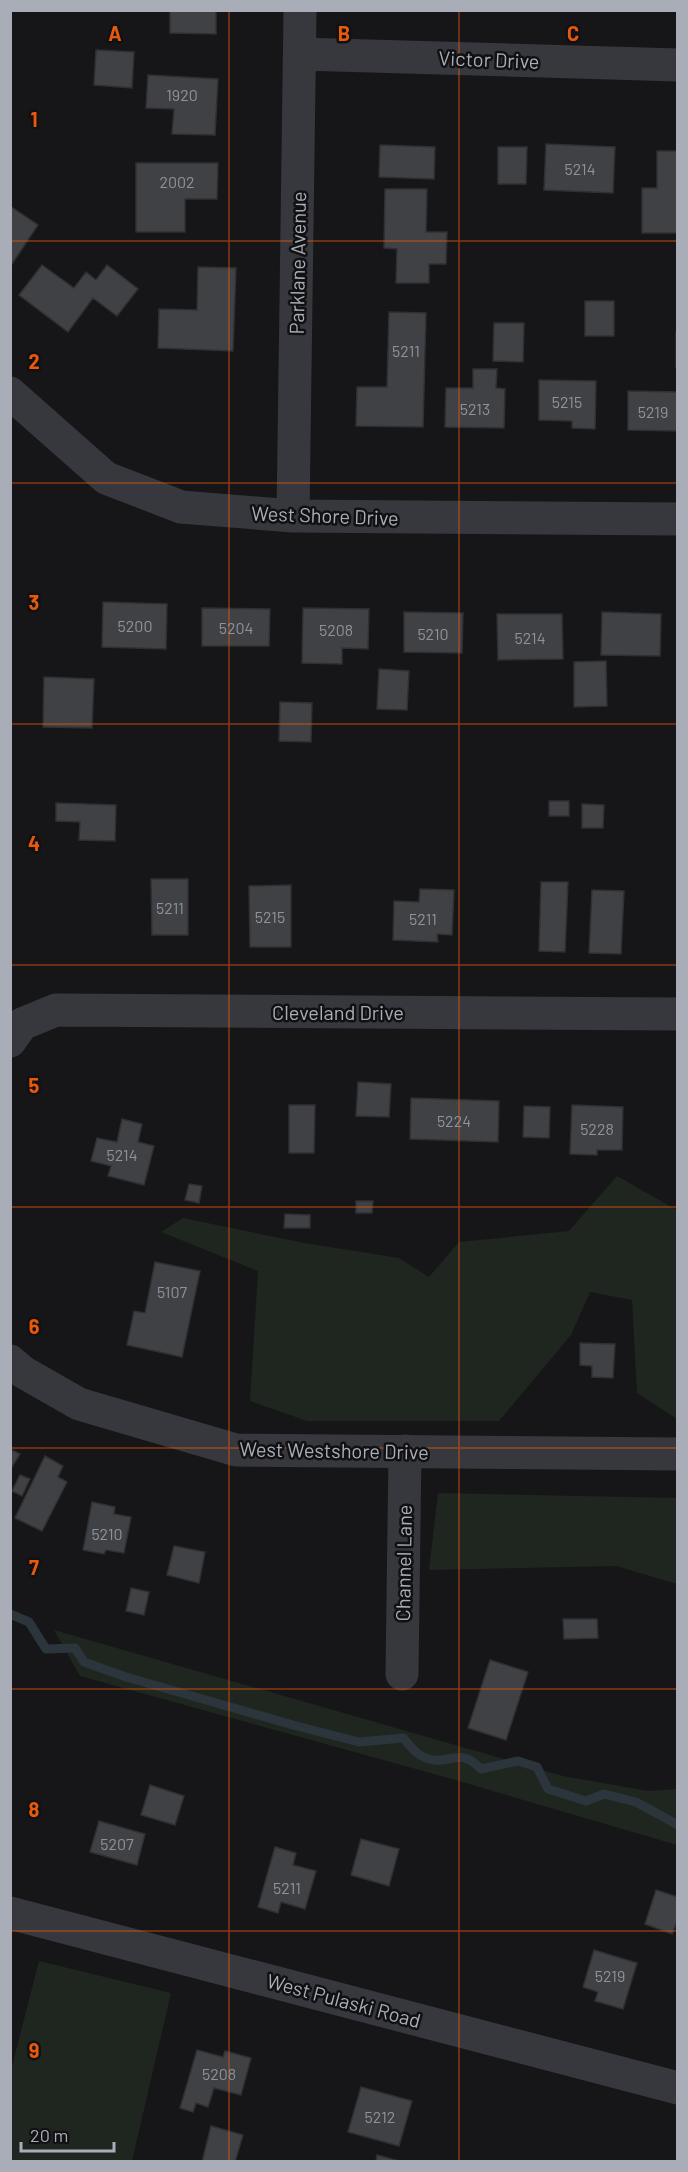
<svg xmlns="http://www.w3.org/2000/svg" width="688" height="2172" font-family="Barlow,sans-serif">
<rect width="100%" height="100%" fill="#161618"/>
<path fill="#1e261f" d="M617 1176 677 1210V1419L637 1393 632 1300 590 1292 571 1335 499 1421H307L250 1401 258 1271 161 1232 183 1218 304 1243 399 1258 429 1277 459 1242 569 1231Z
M438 1493 677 1498V1584L616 1566 429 1570Z
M54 1630 563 1776 648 1791 677 1789V1845L452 1779 80 1676Z
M39 1961 171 1993 132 2161H11V2070Z"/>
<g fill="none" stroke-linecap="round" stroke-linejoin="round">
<path stroke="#2c353c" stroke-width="9" d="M10 1614 29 1622 46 1649 75 1648 84 1662 126 1677 293 1725 359 1742 403 1738C408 1743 414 1752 420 1755 447 1771 457 1743 481 1769L518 1761 537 1767 548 1789 586 1801 604 1794 636 1802 678 1825"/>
</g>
<path fill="#404145" stroke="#303034" stroke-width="1.5" d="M170 10H216V34L170 33Z
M96 50 134 52 132 88 94 85Z
M148 75 218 79 215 135 172 134 174 109 146 108Z
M546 144 615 147 613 193 544 190Z
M380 145 435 147 434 179 379 177Z
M498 147H527L526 184H498Z
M657 151H678V233H642V188H657Z
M136 163H218L217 199H185V232H136Z
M385 189H427L426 232H447L446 264H429V283H396L397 249 384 248Z
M10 206 38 225 12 264 10 263Z
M42 265 74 288 86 272 96 280 107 265 138 289 117 316 93 298 68 332 19 295Z
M198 267 236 268 233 351 158 348 159 309 197 310Z
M585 301H614V336H585Z
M389 312 426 313 423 427 356 426 357 387H387Z
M494 323H524L523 362 493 361Z
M676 332H678V367H676Z
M473 369H497L496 388 505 389 504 428 445 427 446 388H473Z
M539 380 596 381 595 429 572 428V421L539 420Z
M628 391 678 392V431L628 430Z
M103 602 167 604 166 649 102 647Z
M202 608 270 609 269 646H202Z
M303 608 369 609 368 649 342 648V664L302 663Z
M404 612 463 613 462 653 404 652Z
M602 612 661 614 660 656 601 655Z
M497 614H562L563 659 498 660Z
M606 661 607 706 574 707V662Z
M379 669 409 671 407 710 377 709Z
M44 677 94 679 92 728 43 727Z
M280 702 312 703 311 742 279 741Z
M549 801H569V816H549Z
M56 803 116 805 115 841 79 840 80 822 56 821Z
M582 804 604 805 603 828H582Z
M151 879H188V935H152Z
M541 882H568L565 952 539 951Z
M291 885V947H250L249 886Z
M420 889 454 890 452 935 437 934 438 942 393 940 394 901 419 902Z
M592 890 624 891 621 954 589 953Z
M358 1082 391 1084 389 1117 356 1116Z
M411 1098 499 1101 498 1142 410 1139Z
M289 1105H315L314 1153H289Z
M572 1105 623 1107 622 1150H597V1155L570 1154Z
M524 1106 550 1107 549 1138 523 1137Z
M122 1119 142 1124 138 1142 154 1146 144 1185 108 1176 111 1166 91 1161 97 1138 117 1142Z
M189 1184 202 1186 199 1203 185 1200Z
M356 1201H373L372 1213H356Z
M285 1214 310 1215V1228H284Z
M155 1262 200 1271 182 1357 127 1345 134 1311 145 1313Z
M580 1343 615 1344 613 1378 592 1377V1366L580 1365Z
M10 1449 20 1454 10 1470Z
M45 1456 63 1466 58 1477 67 1482 42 1531 15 1518Z
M20 1475 30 1479 22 1496 12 1491Z
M92 1502 115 1507 114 1514 131 1517 124 1553 106 1550 104 1554 83 1550Z
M174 1546 205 1552 199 1583 167 1575Z
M131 1588 149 1592 144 1615 126 1611Z
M563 1619H597L598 1638 564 1639Z
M490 1660 528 1672 506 1740 468 1728Z
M150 1785 184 1796 175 1825 141 1815Z
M99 1821 145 1834 137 1865 90 1852Z
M361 1839 399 1849 389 1886 351 1875Z
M275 1847 296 1853 293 1865 316 1871 305 1909 281 1902 278 1913 258 1907Z
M656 1890 678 1897V1919L672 1934 645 1924Z
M594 1950 637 1963 623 2009 595 2001 598 1992 583 1987Z
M197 2050 223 2057 225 2051 251 2058 241 2095 214 2088 208 2107 196 2103 193 2112 180 2108Z
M361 2087 412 2101 399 2146 348 2132Z
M211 2126 243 2135 235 2162H202Z
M377 2155 403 2162H376Z"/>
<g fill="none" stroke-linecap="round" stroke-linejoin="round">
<path stroke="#37383d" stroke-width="33" d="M300 54 678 65
M10 393 106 478 181 507 293 516 678 519
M293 516 300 10
M10 1041 22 1024 56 1010 678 1014
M10 1361 23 1372 79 1404 236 1450 678 1454
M402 1674 405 1451
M10 1913 678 2088"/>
</g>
<path fill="none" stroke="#e8590c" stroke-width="1.5" stroke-opacity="0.55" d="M229 10V2162M459 10V2162M10 241H678M10 483H678M10 724H678M10 965H678M10 1207H678M10 1448H678M10 1689H678M10 1931H678"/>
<g text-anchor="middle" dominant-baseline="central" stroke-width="5" stroke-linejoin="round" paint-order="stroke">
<g font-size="16" fill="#8e929b">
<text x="182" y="94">1920</text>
<text x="580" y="168">5214</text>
<text x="177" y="181">2002</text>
<text x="406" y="350">5211</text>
<text x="567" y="401">5215</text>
<text x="475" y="408">5213</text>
<text x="653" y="411">5219</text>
<text x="135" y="625">5200</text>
<text x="236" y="627">5204</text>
<text x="336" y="629">5208</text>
<text x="433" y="633">5210</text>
<text x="530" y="637">5214</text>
<text x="170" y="907">5211</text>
<text x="270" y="916">5215</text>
<text x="423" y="918">5211</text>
<text x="454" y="1120">5224</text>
<text x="597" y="1128">5228</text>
<text x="122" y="1154">5214</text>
<text x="172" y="1291">5107</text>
<text x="107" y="1533">5210</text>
<text x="117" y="1843">5207</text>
<text x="287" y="1887">5211</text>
<text x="610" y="1975">5219</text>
<text x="219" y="2073">5208</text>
<text x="380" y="2116">5212</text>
</g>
<g font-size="20" fill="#a8adb8" stroke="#111113">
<text transform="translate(489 59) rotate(2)">Victor Drive</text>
<text transform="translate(297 263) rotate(-89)">Parklane Avenue</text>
<text transform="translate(325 515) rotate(2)">West Shore Drive</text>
<text x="338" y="1012">Cleveland Drive</text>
<text transform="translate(334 1450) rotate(1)">West Westshore Drive</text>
<text transform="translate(403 1563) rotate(-89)">Channel Lane</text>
<text transform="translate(344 2000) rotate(15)">West Pulaski Road</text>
</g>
</g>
<g font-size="20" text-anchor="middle" font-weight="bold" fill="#e8590c" stroke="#111113" stroke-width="5" stroke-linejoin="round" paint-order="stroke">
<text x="115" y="41">A</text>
<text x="344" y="41">B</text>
<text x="573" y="41">C</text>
<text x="34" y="127">1</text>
<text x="34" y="369">2</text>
<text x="34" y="610">3</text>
<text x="34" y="851">4</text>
<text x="34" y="1093">5</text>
<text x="34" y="1334">6</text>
<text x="34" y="1575">7</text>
<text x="34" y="1817">8</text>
<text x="34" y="2058">9</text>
</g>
<rect width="688" height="2172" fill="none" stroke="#a8adb8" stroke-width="24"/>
<path d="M21 2142v9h93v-9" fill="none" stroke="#a8adb8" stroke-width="3"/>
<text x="30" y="2142" font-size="18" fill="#a8adb8" stroke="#111113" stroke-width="4.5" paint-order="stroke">20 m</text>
</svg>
